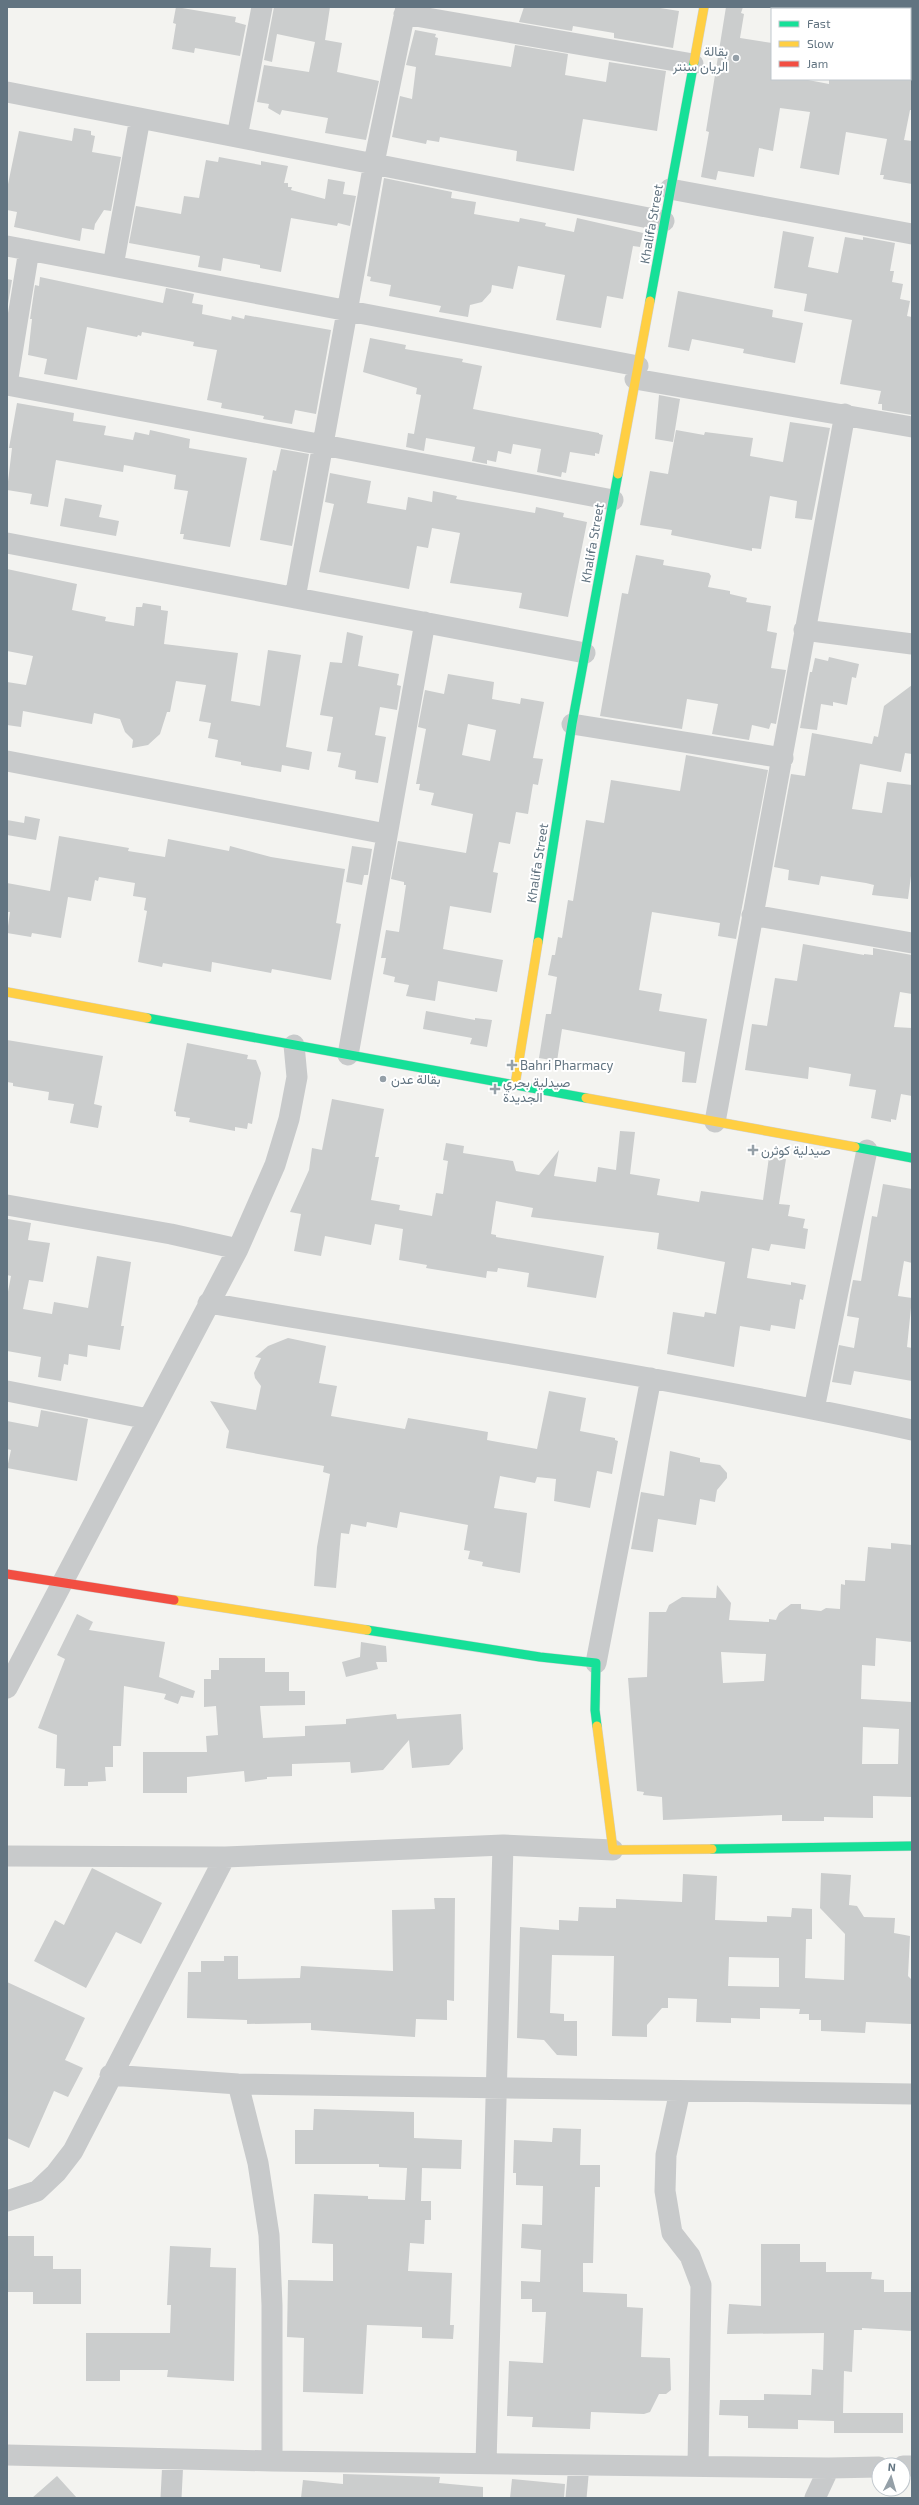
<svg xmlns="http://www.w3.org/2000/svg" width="919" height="2505" font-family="'Exo 2',Vazirmatn,sans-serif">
<rect width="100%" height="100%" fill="#f3f3f0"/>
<path fill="#cbcdcd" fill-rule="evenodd" d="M176 7 236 17 235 22 246 25 240 56 195 48 194 53 172 49 176 24 173 23Z
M274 7H330L325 40 342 43 337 72 379 81 366 140 325 133 328 118 282 110 280 115 268 108 269 104 257 102 264 65 309 72 315 42 277 34 272 62 264 60Z
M524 7H654L679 11 673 48 614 38V33L573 26 572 31 519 22Z
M726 7H743L741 13 744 14 740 38 772 43V79H803L829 84V79H912V110H910L904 140 912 141V184L883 179 884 175H880L887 139 846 132 839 175 800 168 810 112 780 108 773 151 759 148 754 177 718 171 716 180 701 177 709 132 706 131Z
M415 30 436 34 435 37 438 38 435 55 480 62 511 67 515 45 568 54 565 75 606 82 609 62 666 71 657 131 583 119 574 171 516 161 517 151 440 137 439 142 427 140 426 144 392 137 400 96 412 99 416 67 406 65Z
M74 128 91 131V135L95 136 92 152 121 157 111 211 104 210 95 224 94 230 82 228 80 241 14 227 17 212 7 210V189L19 131 72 141Z
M219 157 261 165V161L288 166 284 183H288V187H292L291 190 325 199 328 179 345 182 343 194 356 196 350 226 338 223 337 226 291 218 281 272 260 268V265L223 258 221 271 198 267 200 256 129 243 136 206 181 214 184 196 199 198 206 160 218 162Z
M384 178 452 192 451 198 476 202 474 214 519 222 520 218 546 223 545 226 574 232 577 218 643 233 640 247 633 246 623 299 607 296 601 328 556 320 565 275 518 266 513 289 492 285 491 292 482 302 470 305 468 317 439 312 441 306 389 296 391 285 370 281 371 277 367 276Z
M783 231 814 237 808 267 838 273 845 237 863 240V237L895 243 890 271H894L892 282 903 284 900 299 910 301 907 316 912 317V415L882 410V404H878L881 391 840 384 852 320 804 311 807 294 774 288Z
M40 277 163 303 166 288 194 294 192 303 203 305 202 314 231 320 232 316 244 319 245 315 331 330 316 414 295 410 292 424 263 419 264 416 221 408 222 403 207 400 217 350 193 346 194 342 142 332 141 336 138 335 137 337 87 327 77 380 44 374 47 359 28 355 32 319H30L35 285 39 286Z
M7 279 12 280 7 310Z
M678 291 773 310 772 317 803 323 795 363 743 353 744 349 692 339 689 351 668 347Z
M370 338 406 345 405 349 463 359 462 362 482 366 473 409 599 433V434L603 435 599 454 595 453V456L570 452 566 473 562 472 561 477 537 472 541 449 513 444 511 454 498 451 496 462 487 460V464L472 461 475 447 426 438 424 451 406 447 408 433 414 434 421 395 416 394 417 388 363 372Z
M659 395 680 399 673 442 655 439Z
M17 403 74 413 73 421 106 426 104 435 133 440 135 432 149 435 150 430 190 439 189 448 247 458 230 547 183 539 184 534H180L188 491 174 489 176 475 124 465 123 472 56 460 48 507 30 504 32 494 7 490 12 448H9Z
M790 422 830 428 812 520 795 518 797 501 770 496 761 549 752 548V551L671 535 672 530 640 525 650 471 668 474 676 430 704 435 705 432 753 438 750 456 783 462Z
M281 449 309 454 292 546 260 540 273 470 276 471Z
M330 473 371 481 367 503 406 510 408 497 432 502 433 491 457 496 456 499 535 513 536 507 564 513 563 517 587 522 568 617 519 608 522 593 450 583 460 533 432 528 428 548 417 546 409 589 319 572 334 504 325 502Z
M65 498 102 505 99 517 119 521 116 536 60 526Z
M636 555 664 560 663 565 709 573 711 576 708 587 730 591V594L747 598 746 602 771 606 767 631 777 633 771 668 786 670 776 724 771 723 769 729 752 725 749 740 712 734 718 704 687 699 682 729 600 716 622 593 628 594Z
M7 569 77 584 72 610 106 617 105 621 134 626 136 607H142L143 603 161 606V610L168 611 164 644 238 653 231 701 260 706 268 650 301 655 286 747 312 752 309 770 282 765 281 772 241 765V762L215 757 218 740 208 738 211 723 199 721 206 685 176 681 170 712H167L160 734 148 745 132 748 133 740 125 732 120 719 94 713 92 724 23 711 21 727 7 725V682L26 685 33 656 7 651Z
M347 632 363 636 358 666 399 674 397 685 401 686 397 710 380 707 375 735 386 737 378 783 355 779 356 771 338 767 341 753 327 751 333 717 320 715 330 662 342 663Z
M829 657 859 664 856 678 852 677 847 705 833 702V706L821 704 817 730 800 728 810 672H812L815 658 828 661Z
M448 674 494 682 492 699 520 704 521 698 544 702 533 758 543 759 538 785 533 784 528 814 516 812 510 844 499 842 493 872 498 873 491 913 450 906 443 949 503 960 497 992 438 981 435 1001 406 996 409 985 394 982 395 977 383 974 386 958H381L386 930 399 932 406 885H404V882L391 879 398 841 466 853 473 814 431 805 434 793 419 790 420 784H416L426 729 418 727 425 690 444 694ZM468 724 496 730 490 761 462 755Z
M912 685V754L905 753 901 772 860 764 852 809 882 813 887 782 912 785V868L908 899 872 895 874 885 866 883 821 876 819 885 788 880 789 870 774 867 791 774 805 776 812 733 872 744 874 736 878 737 884 706Z
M686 755 768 770 736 939 718 936 720 923 652 912 639 990 662 994 659 1011 707 1019 696 1083 682 1082 685 1052 562 1029 557 1061 539 1058 546 1014H551L557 977 548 975 552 955H555L558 937 562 938 568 900 573 901 586 820 604 823 611 780 680 791Z
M25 816 40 819 36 840 7 835V820L24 823Z
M59 836 129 848 128 851 165 857 168 839 229 851 230 846 271 857 345 869 336 923 341 924 331 980 272 969 271 973 212 962 211 972 163 963 162 967 138 962 147 911 144 910 146 898 133 896 135 883 99 877 98 881 95 880 91 901 68 897 61 938 32 933 31 937 7 933 10 912H7V883L50 891Z
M352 846 372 849 368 875H364L362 885 346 882Z
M803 944 864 955V954L873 955V948L912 955V994L900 992 894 1027 912 1028V1096L901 1094 896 1120 891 1119V1122L871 1118 876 1090 849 1086 851 1074 809 1067 808 1079 745 1070 752 1024 767 1026 775 978 797 981Z
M426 1011 475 1020V1018L492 1020 487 1047 470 1044 472 1038 423 1029Z
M7 1040 103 1056 94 1104 102 1106 98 1128 70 1123 74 1104 48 1100 49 1092 13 1086V1083L7 1082Z
M187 1043 248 1055 247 1059 256 1060 261 1073 252 1124 248 1123 247 1129 235 1127V1131L189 1122 190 1118 176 1116V1112L174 1111Z
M332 1099 384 1109 375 1157H379L371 1200 400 1205 399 1210 432 1216 436 1193 443 1194 448 1161 443 1160 446 1143 464 1146 463 1153 513 1161 516 1171 539 1175 559 1150 554 1176 596 1182 598 1167 616 1170 620 1131 635 1132 630 1174 660 1179 657 1195 699 1202 701 1191 763 1200 769 1157 786 1159 779 1204 790 1205 788 1216 805 1219 803 1228 808 1229 805 1249 771 1244 769 1251 752 1248 747 1278 791 1285V1282L806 1285 803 1300 800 1299 795 1329 771 1325 770 1331 740 1326 734 1367 667 1354 673 1312 704 1317 705 1312 716 1314 725 1262 657 1249 659 1233 531 1217 533 1208 496 1201 491 1234 496 1235V1237L604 1256 596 1298 527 1287 529 1273 498 1268 497 1272 487 1271 486 1278 426 1268 427 1265 399 1260 403 1229 375 1224 371 1245 325 1236 321 1256 294 1251 301 1214 290 1212 309 1170 312 1148 322 1150Z
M883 1184 912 1189V1263L904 1261 898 1296 912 1298 907 1347 912 1348V1381L854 1371 851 1385 832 1382 839 1345 854 1348 859 1318 847 1316 850 1295 853 1280 861 1281 872 1216 877 1217Z
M8 1219 31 1223 28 1240 50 1243 43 1282 29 1280 23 1309 52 1314 54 1302 88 1308 97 1256 131 1262 121 1326H124L120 1350 88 1345 87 1357 69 1354 68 1365 64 1364 61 1381 38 1377 41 1357 7 1351V1297L11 1276 7 1275Z
M288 1338 326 1346 319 1383 337 1386 331 1416 405 1429 408 1418 488 1432 487 1440 537 1449 549 1391 586 1398 580 1431 615 1438V1440L618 1441 612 1474 597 1471 590 1508 554 1501 556 1479 537 1477 535 1483 500 1476 494 1508 527 1513 520 1573 482 1566 483 1562 468 1559 470 1551 464 1550 468 1525 400 1512 397 1528 367 1522 366 1527 351 1524 349 1534 341 1533 336 1588 314 1586 317 1547 330 1474 323 1472 324 1466 226 1448 229 1431 210 1401 256 1410 261 1386 255 1378 254 1373 261 1358 255 1357 268 1346Z
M41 1410 88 1419 77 1481 7 1468 11 1450 7 1449V1421L38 1427Z
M670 1451 700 1458V1462L720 1465 727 1473V1478L717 1490 715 1502 700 1499 696 1525 658 1519 653 1552 631 1549 641 1492 664 1496Z
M891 1543 912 1545V1642L876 1638 875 1666 862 1665 861 1699 912 1702V1797L873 1796V1818L824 1817V1821H782V1815L663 1820 662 1797 643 1795 644 1792 637 1791 628 1678 647 1677 649 1612H666L669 1605 682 1597 716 1598 717 1585 731 1603 729 1620 769 1622V1619L776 1620 779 1613 791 1604H801V1609L821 1611 826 1608 840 1609 841 1584 845 1585V1580L865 1581 868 1547 891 1549ZM721 1652 766 1654 764 1681 723 1683ZM863 1727 899 1729 898 1764H862Z
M77 1614 93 1622 89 1630 165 1642 159 1677 195 1691 193 1698 181 1696 178 1704 164 1699 166 1694 124 1686 121 1746H113V1767H105L106 1781 88 1782V1786H64L65 1769 56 1768 57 1735 38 1728 65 1659 57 1655Z
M361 1642 386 1646 387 1662H376L378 1669 346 1677 342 1662 360 1657Z
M219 1658H265V1672H289V1691H305V1705L260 1706 263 1738 305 1736V1726L346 1724V1719L396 1714 397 1719 461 1714 463 1749 449 1765 412 1768 409 1740 383 1770 351 1773 350 1762 292 1764V1776L267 1777V1779L245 1782 244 1771 187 1777V1793H143V1752H207L206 1736 218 1735 216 1706 204 1707V1679H211V1670H219Z
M92 1868 162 1903 141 1944 116 1932 86 1988 34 1961 55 1920 64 1925Z
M821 1873 851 1875 849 1905 857 1906 864 1917 895 1918 894 1933 910 1936 908 1976 912 1980V2024L866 2022 865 2033 821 2031V2020H809V2014H799L800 2009 760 2008V2019L731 2018V2023L696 2022 697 1999 668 1998V2008H662L647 2025V2037L612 2036 614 1956 552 1955 550 2013 564 2014V2021H577V2056L557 2055 544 2040 517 2038 520 1927 559 1930V1920L578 1921 579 1907 616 1908V1899L682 1902 683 1874 717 1876 715 1920 767 1922V1916L791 1917 792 1908 812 1909V1939H806L805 1978 844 1980 845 1934 820 1908ZM729 1957 779 1958V1987L728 1986Z
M434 1898H455L454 2001 447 2000V2020L416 2019 415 2037 311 2030V2023L247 2024V2020L187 2018 188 1972H201V1961H224V1956H238V1979L300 1978 301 1966 393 1971 392 1910 435 1909Z
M7 1982 85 2018 65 2060 83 2068 68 2097 54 2091 29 2148 7 2138Z
M314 2109 414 2112V2138L462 2140 461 2169 422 2168 421 2201H431V2220H425L424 2244 410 2243 408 2271 452 2273 450 2325H454L453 2339 422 2338V2327L367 2325 363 2394 303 2392 304 2338 287 2337 288 2280 333 2281V2244L312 2243 314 2194 368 2196V2199L405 2200 407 2168 379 2167V2164H295V2130H313Z
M553 2128 581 2129 580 2165H600V2187H595L593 2263H583V2292L627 2294V2307L643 2308 641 2357 670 2358 671 2390 666 2394H659L650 2412 644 2414 591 2412 590 2429 532 2427 533 2417 507 2416 509 2361 543 2363 546 2312H532V2299H521V2281L540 2282 541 2250 521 2248 522 2224 542 2225 543 2186 516 2185V2173H513L514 2140 552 2142Z
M7 2236H34V2256H53V2269H81V2304H33V2292H7Z
M761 2244H800V2262H826V2272H872L871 2279 884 2280V2292H912V2331L862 2328V2330H854L852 2372 844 2371 843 2413H903V2433H834V2421L798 2420V2429L748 2428V2416L719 2415 720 2400H764V2394L811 2395 812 2369 823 2370 824 2333 727 2334 729 2304 761 2306Z
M170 2246 211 2248 210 2267 236 2268 234 2381 167 2377 168 2370H120V2381H86V2333H170L171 2305H167Z
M343 2474 440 2477 439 2483 483 2487V2498H301L303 2480 343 2484Z
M57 2476 77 2498H32Z
M512 2479 565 2484 564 2498H510Z"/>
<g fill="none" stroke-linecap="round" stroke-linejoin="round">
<defs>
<path id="fast" d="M650 301 694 62
M538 942 572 724 618 474
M147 1018 586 1098
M855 1147 912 1158
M367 1630 540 1657 596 1663 595 1710 597 1726
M712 1849 912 1846"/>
<path id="slow" d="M694 62 704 7
M618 474 650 301
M7 992 147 1018
M515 1085 538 942
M586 1098 855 1147
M174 1600 367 1630
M597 1726 613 1850 712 1849"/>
<path id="jam" d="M7 1574 174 1600"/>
</defs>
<use href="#fast" stroke="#d0d1d1" stroke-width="10"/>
<use href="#slow" stroke="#d0d1d1" stroke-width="10"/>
<use href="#jam" stroke="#d0d1d1" stroke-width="10"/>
<path stroke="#c8cacb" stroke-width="21" d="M845 7 856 9
M404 14 693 64
M910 19H912
M7 92 664 221
M237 137 262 7
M670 189 912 234
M7 246 638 366
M113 266 140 118
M635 379 912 427
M7 384 29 250
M7 385 613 500
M7 543 585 653
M295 598 374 163 406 7
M804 630 912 644
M572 724 783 758
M7 761 386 834
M752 915 912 943
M348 1055 425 622
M715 1122 845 414
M7 1205 171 1234 238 1249
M208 1303C443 1343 679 1379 912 1430
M7 1391 148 1419
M814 1409 867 1150
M596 1663 651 1378
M7 1688 238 1249 275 1165 289 1119 297 1077 294 1045
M7 1856 225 1857 503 1845 613 1850
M110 2075 238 2084 912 2094
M238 2084 258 2163 269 2235 272 2305V2461
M680 2091 666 2155 665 2191 672 2233 690 2256 701 2285 698 2466
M7 2201 37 2191 56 2173 73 2151 225 1857
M7 2455 272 2461 829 2468 879 2467
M486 2464 503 1845
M903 2466H912
M171 2498 173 2459
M576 2498 579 2465
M815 2498 829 2468"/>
<use href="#fast" stroke="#16e098" stroke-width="9"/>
<use href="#slow" stroke="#ffcf43" stroke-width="9"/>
<use href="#jam" stroke="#f24e42" stroke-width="9"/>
</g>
<g fill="#95a0a8" stroke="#fff" stroke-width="1.5">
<circle cx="736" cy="58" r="4"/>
<path d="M510 1059h4v4h4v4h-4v4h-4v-4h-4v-4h4z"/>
<circle cx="383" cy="1079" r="4"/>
<path d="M493 1083h4v4h4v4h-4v4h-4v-4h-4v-4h4z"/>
<path d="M751 1144h4v4h4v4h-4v4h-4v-4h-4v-4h4z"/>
</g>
<g text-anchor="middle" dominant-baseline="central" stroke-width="4" stroke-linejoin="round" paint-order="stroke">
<g font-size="13" fill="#627481" stroke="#fff" text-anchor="start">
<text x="728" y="51" text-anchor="end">بقالة<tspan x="728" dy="15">الريان سنتر</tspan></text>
<text x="520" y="1065">Bahri Pharmacy</text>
<text x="391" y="1079">بقالة عدن</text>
<text x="503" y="1082">صيدلية بحري<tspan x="503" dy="15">الجديدة</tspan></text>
<text x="761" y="1150">صيدلية كوثرن</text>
</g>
<g font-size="13" fill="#627481" stroke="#fff">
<text transform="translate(651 224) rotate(-80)">Khalifa Street</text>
<text transform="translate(592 543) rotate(-80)">Khalifa Street</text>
<text transform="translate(537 863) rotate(-81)">Khalifa Street</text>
</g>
</g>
<rect width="919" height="2505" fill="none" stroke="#627481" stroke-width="16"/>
<rect x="771" y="8" width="140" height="72" fill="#ffffff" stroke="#c0c7cd"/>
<rect x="779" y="21" width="20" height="6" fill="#16e098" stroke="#c0c7cd"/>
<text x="807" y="28" font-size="12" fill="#627481">Fast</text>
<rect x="779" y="41" width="20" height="6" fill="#ffcf43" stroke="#c0c7cd"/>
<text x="807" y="48" font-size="12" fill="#627481">Slow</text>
<rect x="779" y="61" width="20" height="6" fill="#f24e42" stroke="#c0c7cd"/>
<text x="807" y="68" font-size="12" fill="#627481">Jam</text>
<g transform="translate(891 2477) rotate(5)"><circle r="19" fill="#ffffff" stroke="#c0c7cd"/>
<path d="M0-3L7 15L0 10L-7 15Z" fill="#95a0a8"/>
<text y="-6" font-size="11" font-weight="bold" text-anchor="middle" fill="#627481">N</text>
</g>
</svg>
